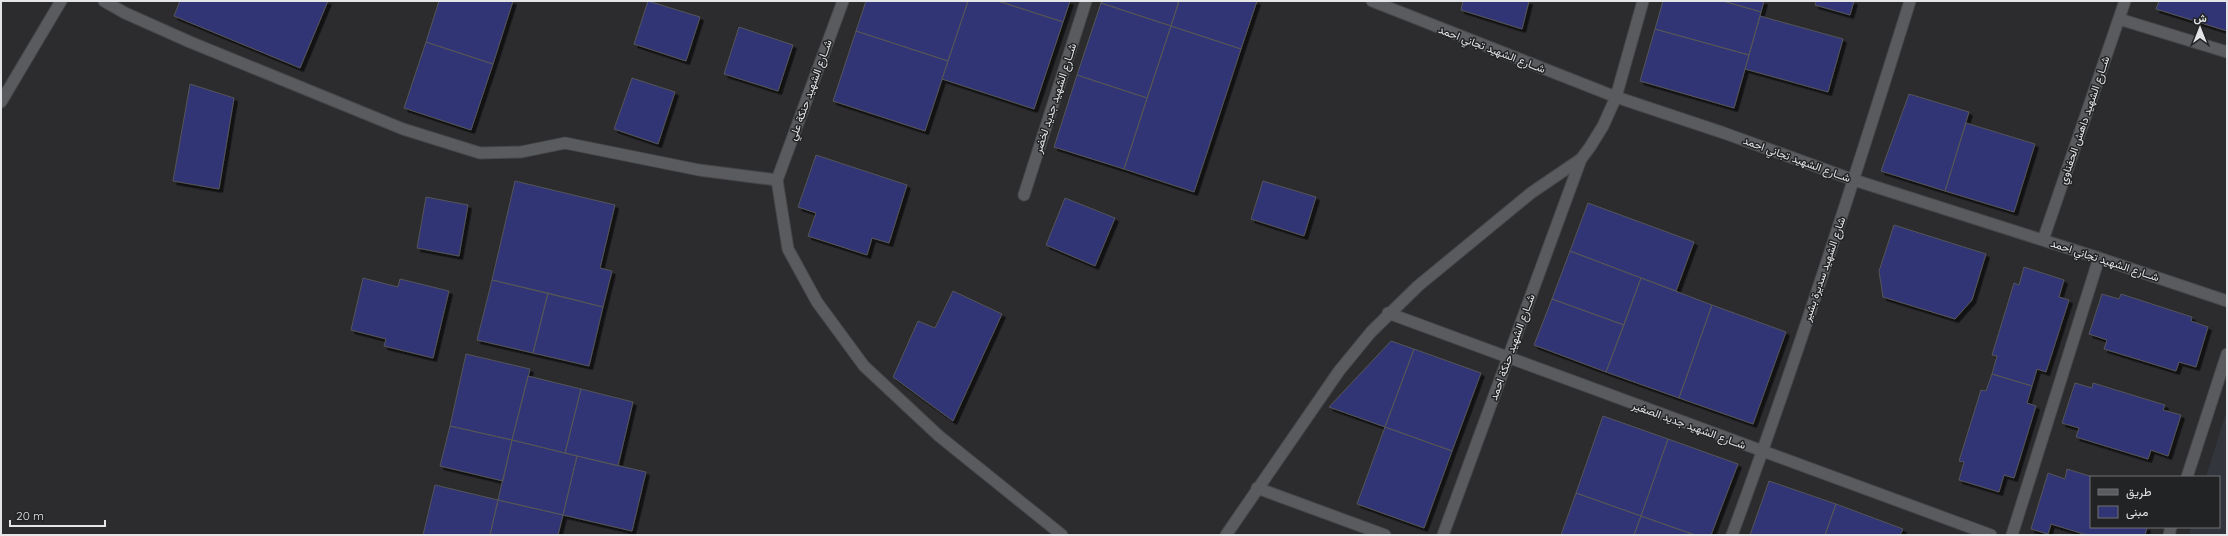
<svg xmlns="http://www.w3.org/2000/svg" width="2228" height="536" font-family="Quicksand,Vazirmatn,sans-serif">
<defs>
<filter id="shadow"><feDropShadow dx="3.5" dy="3.5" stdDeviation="0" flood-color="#0009"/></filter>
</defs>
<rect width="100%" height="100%" fill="#2c2c2f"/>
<path fill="#33353d" d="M2227 410V535H2189L2191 527H2219V477H2206Z"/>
<path fill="#313475" stroke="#545558" filter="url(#shadow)" d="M180 1H328L300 68 174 16Z
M439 1H513L493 64 426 42Z
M648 1 700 17 686 61 634 44Z
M866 1H968L948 61 856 31Z
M968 1H998L1063 22 1034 109 942 79Z
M998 1H1070L1063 22Z
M1102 1H1179L1171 26 1101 3Z
M1179 1H1257L1241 49 1171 26Z
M1463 1H1529L1522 29 1461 10Z
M1663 1H1723L1761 12 1749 55 1655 29Z
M1723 1H1764L1761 12Z
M1816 1H1854L1850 15 1815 5Z
M2159 1H2227V31L2156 9Z
M1101 3 1171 26 1147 98 1077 75Z
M1760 16 1843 39 1828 92 1745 69Z
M1171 26 1241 49 1194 192 1124 169Z
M739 27 793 45 778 91 724 74Z
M1655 29 1749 55 1734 108 1640 81Z
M856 31 948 61 925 131 833 101Z
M426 42 493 64 471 130 404 108Z
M1077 75 1147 98 1124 169 1054 147Z
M632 78 675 92 658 144 614 129Z
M190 84 234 98 219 189 173 181Z
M1909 94 1969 112 1945 191 1881 171Z
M1966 123 2035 144 2014 212 1945 191Z
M816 155 907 185 889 243 872 238 867 255 808 236 816 213 798 207Z
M515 181 615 205 600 268 612 271 603 307 492 280Z
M1263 181 1316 197 1304 236 1251 219Z
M426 197 468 205 459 256 417 248Z
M1065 198 1115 218 1095 266 1046 245Z
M1588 203 1694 242 1676 291 1570 251Z
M1894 225 1986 254 1972 300 1955 319 1883 297 1879 271Z
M1570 251 1641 278 1624 325 1552 299Z
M2024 267 2064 280 2059 297 2069 300 2046 372 2037 369 2032 386 1992 374 1997 356 1992 355 2014 283 2019 285Z
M363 278 398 287 400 279 449 291 433 358 384 346 386 339 351 330Z
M1641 278 1712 305 1679 398 1606 372Z
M492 280 548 293 533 353 477 340Z
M953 291 1002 314 953 421 893 377 918 321 935 328Z
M548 293 603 307 589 366 533 353Z
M2102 294 2119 299 2121 294 2192 317 2191 321 2208 327 2196 367 2179 362 2176 371 2104 349 2107 340 2089 334Z
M1552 299 1624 325 1606 372 1534 345Z
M1712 305 1786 332 1753 424 1679 398Z
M1391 341 1414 349 1385 427 1329 407Z
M1414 349 1481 373 1452 451 1385 427Z
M466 354 530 369 512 440 450 426Z
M1992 374 2032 386 2027 403 2036 406 2014 478 2004 475 1999 492 1959 480 1964 462 1959 461 1981 390 1986 391Z
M528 376 581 389 565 453 512 440Z
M2075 383 2092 388 2093 383 2165 405 2163 410 2181 415 2168 456 2151 450 2148 459 2076 437 2079 428 2062 423Z
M581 389 633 402 618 466 565 453Z
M1603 416 1668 439 1641 516 1576 493Z
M450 426 512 440 503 481 440 466Z
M1385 427 1452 451 1424 528 1357 504Z
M1668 439 1738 464 1711 535H1695L1641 516Z
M512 440 577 456 563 515 498 500Z
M577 456 646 472 632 531 563 515Z
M2067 469 2093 477H2091V527H2147L2145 535H2087L2051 524 2048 534 2031 529 2048 473 2065 479Z
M1769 481 1836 504 1825 535H1750Z
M435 485 498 500 490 535H423Z
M1576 493 1641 516 1634 535H1561Z
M498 500 563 515 558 535H490Z
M1836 504 1903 529 1900 535H1825Z
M1641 516 1695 535H1634Z"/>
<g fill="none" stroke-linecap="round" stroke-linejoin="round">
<defs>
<path id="minor" d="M104 1 125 13 190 42 403 129 480 153 521 152 565 143 699 170 777 180
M843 1 777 180 788 249 817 302 864 366 939 436 1062 535
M1372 1 1616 97 1724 133 1854 180 2099 258 2227 301
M2119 19 2227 52
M1 102 61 1
M1024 195 1086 1
M2043 240 2125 1
M1388 313 1991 535
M2187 477 2227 354
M1257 488 1385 535
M1226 535 1339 371 1371 332 1418 286 1531 193 1581 159 1590 147 1603 126 1616 97 1643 1
M1443 535 1581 159
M1732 535C1797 359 1854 180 1910 1
M2012 535 2099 258
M2169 535 2171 527"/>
</defs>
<use href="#minor" stroke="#464749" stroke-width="13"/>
<use href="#minor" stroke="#5a5b5e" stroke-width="11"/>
</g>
<g text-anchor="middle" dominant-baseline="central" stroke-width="3" stroke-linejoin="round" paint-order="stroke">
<g font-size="11" fill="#e4e5e7" stroke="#222325">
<text transform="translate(1492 49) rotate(21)">شــارع الشهيد تجاني احمد</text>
<text transform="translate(810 90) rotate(-70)">شــارع الشهيد حنكة علي</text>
<text transform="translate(1055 98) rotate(-72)">شــارع الشهيد جديد لخضر</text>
<text transform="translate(2084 120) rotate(-71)">شــارع الشهيد داهش الحفناوي</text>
<text transform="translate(1797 159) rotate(20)">شــارع الشهيد تجاني احمد</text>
<text transform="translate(2105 260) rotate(18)">شــارع الشهيد تجاني احمد</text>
<text transform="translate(1824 269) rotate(-71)">شارع الشهيد سديرة بشير</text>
<text transform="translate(1512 347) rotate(-70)">شــارع الشهيد حنكة احمد</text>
<text transform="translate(1689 425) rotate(20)">شــارع الشهيد جديد الصغير</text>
</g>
</g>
<rect width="2228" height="536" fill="none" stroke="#e4e5e7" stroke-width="4"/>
<rect x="2090" y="476" width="130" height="52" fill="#222325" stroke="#707173"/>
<rect x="2098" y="489" width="20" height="6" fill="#5a5b5e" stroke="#707173"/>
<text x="2126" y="496" font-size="12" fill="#e4e5e7">طريق</text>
<rect x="2098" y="506" width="20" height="12" fill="#313475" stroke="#707173"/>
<text x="2126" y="516" font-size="12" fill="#e4e5e7">مبنى</text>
<g transform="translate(2200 28)" stroke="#222325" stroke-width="3" paint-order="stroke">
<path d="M0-3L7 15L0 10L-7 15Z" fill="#e4e5e7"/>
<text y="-6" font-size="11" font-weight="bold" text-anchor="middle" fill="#e4e5e7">ش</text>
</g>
<path d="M10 520v6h95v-6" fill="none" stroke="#e4e5e7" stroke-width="2"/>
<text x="16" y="520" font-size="12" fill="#e4e5e7" stroke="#222325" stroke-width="3" paint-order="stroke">20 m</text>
</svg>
